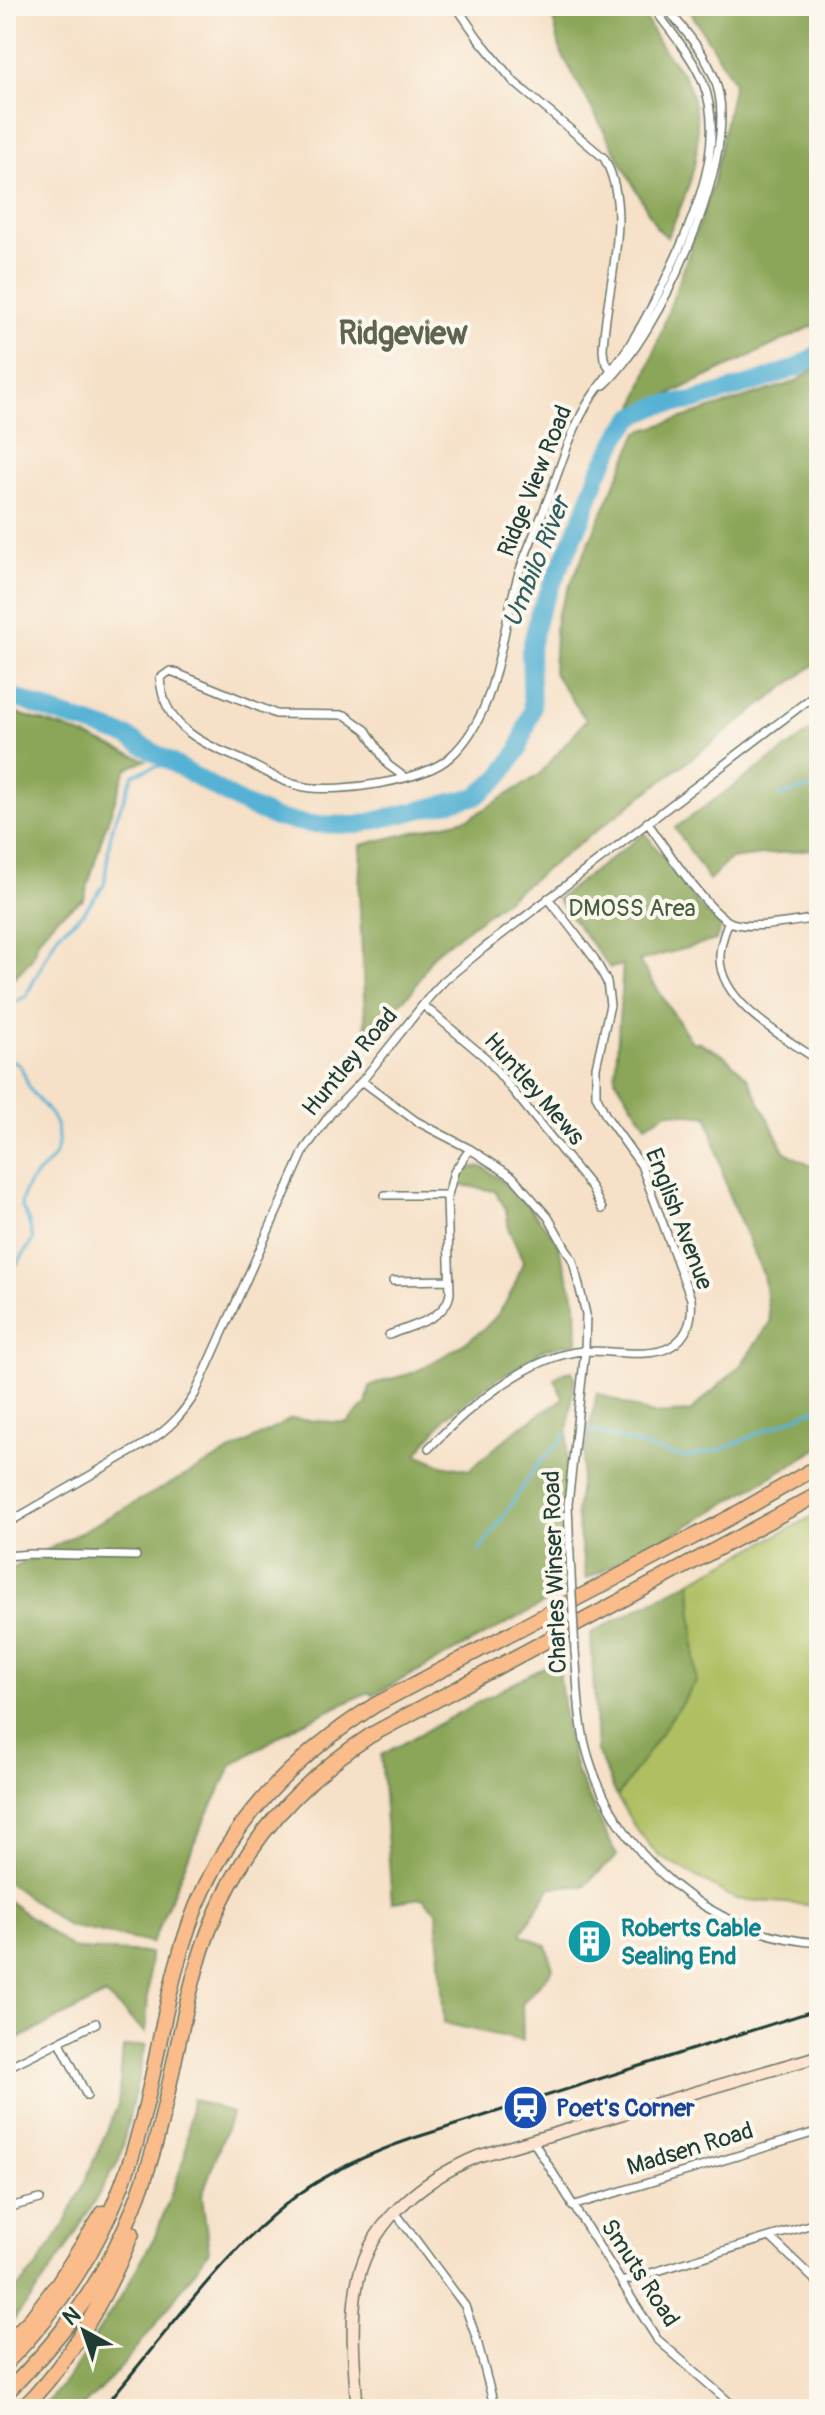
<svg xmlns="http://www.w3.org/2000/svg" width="825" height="2415" font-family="Pangolin,sans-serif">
<rect width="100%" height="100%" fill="#fbf7ec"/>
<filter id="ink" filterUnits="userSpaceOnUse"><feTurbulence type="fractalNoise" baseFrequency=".0125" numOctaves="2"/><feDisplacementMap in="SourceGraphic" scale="16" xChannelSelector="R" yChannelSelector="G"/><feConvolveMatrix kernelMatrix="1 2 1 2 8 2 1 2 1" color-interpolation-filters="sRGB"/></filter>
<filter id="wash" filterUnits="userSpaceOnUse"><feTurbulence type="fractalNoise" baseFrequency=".006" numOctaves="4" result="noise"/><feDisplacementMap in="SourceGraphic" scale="32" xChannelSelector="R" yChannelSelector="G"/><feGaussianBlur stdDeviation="1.8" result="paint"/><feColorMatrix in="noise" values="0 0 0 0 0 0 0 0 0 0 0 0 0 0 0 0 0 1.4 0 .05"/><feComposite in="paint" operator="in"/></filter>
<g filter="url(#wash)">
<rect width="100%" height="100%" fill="#f6e0c7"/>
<path fill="#afbf62" stroke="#677e4b" stroke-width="2" d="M819 1513V1906L736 1899 659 1856 636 1829 617 1797 696 1682 691 1581Z"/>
<path fill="#8ba658" stroke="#557246" stroke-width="2" d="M550 6H639C647 20 654 36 663 49 671 60 683 71 688 84 709 140 692 186 667 237L657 228 561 52Z
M687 6H819V323L633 412 713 184 734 82Z
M819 365V661L433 955 413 990 366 1037 359 890 361 845 470 818 539 775 586 720 553 672 556 617 638 432 795 382Z
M6 710 64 728 146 760 126 769 102 837 84 899 56 918 39 938 31 960 6 986Z
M819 729V848L730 859 709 880 675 828 811 731Z
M645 833 703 911 722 924 716 940 639 961 692 1042H699L725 1056 748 1078 784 1151 818 1170 819 1174V1448L679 1531 586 1579 576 1513 583 1462 597 1393 652 1414 690 1412 741 1365 770 1322 763 1274 728 1193 708 1116 668 1112 646 1125 615 1078 623 965 610 968 557 899Z
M475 1167 485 1168 517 1193 556 1239 576 1302 577 1342 544 1349 485 1387 447 1416 417 1454 442 1465 469 1470 516 1430 563 1399 555 1379 563 1372 572 1371 575 1377 568 1426 560 1595 373 1695 369 1692 298 1725 232 1765 197 1836 152 1943 68 1926 6 1881V1572L291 1419 347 1423 366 1405 370 1387C384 1379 397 1378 412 1373 422 1369 431 1363 440 1358 487 1332 508 1313 523 1261L509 1230 506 1209 495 1191 462 1185 459 1177 465 1171Z
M691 1581 696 1682 617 1797 597 1751 591 1633Z
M558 1659 566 1731 577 1773 617 1856 584 1886 551 1887 521 1934 547 1946 553 1969 522 2004 523 2041 444 2023 437 1911 422 1898 392 1902 381 1755Z
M6 1899 73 1949 150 1953 146 2033 105 1995 6 2045Z
M146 2045 119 2160 66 2249 31 2299 6 2329V2300L37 2267 64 2225 82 2188 118 2105 123 2047Z
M192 2099 232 2113 202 2195 209 2251C169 2306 130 2363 80 2409H41L72 2373 126 2288 156 2234 184 2160Z"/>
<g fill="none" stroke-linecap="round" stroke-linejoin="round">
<path stroke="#56b2d4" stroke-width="3" d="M779 796 819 785
M6 1008 26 996 58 934 83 913 104 885 111 831 133 775 153 767 173 764
M6 1059C26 1062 22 1077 31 1090 38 1102 52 1111 56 1125 66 1164 40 1163 26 1188 23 1193 22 1200 21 1206L28 1219 33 1240 17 1264 6 1270
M587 1429 683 1458 720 1450 819 1407
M480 1551 536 1467 566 1435"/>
<path stroke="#56b2d4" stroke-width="18" d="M6 694 55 713 126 736 241 803 275 818 309 824 357 825 477 796 500 777 519 749 532 709 530 651 539 613 582 519 598 474 620 434 633 417 660 405 694 401 763 380 798 367 819 353"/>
</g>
</g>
<g filter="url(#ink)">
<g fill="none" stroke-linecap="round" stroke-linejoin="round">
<defs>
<path id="street" d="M456 6 478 38 514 82 604 158C635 213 605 289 603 350L604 359 611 370
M604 385C659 334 734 169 719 94 712 59 687 34 665 6
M403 776 388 765 366 730 345 715 276 714 176 673 170 671 160 678C163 723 196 741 233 756 258 766 278 782 305 787 340 793 424 781 450 757 502 710 499 629 521 567 530 542 541 519 550 494 561 466 569 436 584 410 596 387 615 368 629 346 658 300 701 211 709 158 720 85 692 60 652 6
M647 822C663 844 709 915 732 923 754 930 795 921 819 918
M728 922C725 933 719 946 720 959 721 1004 786 1038 819 1061
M423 1005 487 1059 591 1187 602 1209
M362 1081 416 1121 470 1149 513 1177 548 1217 573 1261 586 1314 585 1351 568 1504 570 1556
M385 1195H447
M393 1281 449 1280
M389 1335C410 1326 447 1319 450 1293L447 1199 454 1172 470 1149
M429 1448C464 1411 530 1354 584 1351 608 1350 650 1359 670 1347 688 1337 693 1318 691 1299L641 1165 606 1116 596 1095V1067L610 1005 607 982 594 958 548 898
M6 1524 148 1442C169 1429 182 1415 195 1394L305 1149 332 1112 362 1081 430 996 445 980 484 948 819 692
M6 1556 30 1554 136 1556
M575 1651C578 1684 578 1717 586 1748 614 1855 709 1935 819 1943
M60 2042 87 2096
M6 2068 96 2023
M533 2141 657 2339 737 2409
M572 2206 819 2131
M6 2208 40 2199
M395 2212 465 2306 476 2337 495 2409
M770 2237 819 2284
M621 2282 819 2222"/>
<path id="secondary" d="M357 2409C355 2370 350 2330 356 2291 365 2225 421 2180 479 2156L819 2056"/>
<path id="highway" d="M6 2344 31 2319 58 2283 103 2213
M6 2363C75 2294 120 2211 143 2117 162 2041 170 1961 204 1889 240 1811 303 1751 375 1705L729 1518 819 1466
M6 2393C67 2332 108 2276 139 2194 167 2120 175 2041 197 1966 226 1865 285 1791 371 1735L819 1494
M22 2409C72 2360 106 2297 132 2233"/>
</defs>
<use href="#street" stroke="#6a7667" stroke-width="10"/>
<use href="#secondary" stroke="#6a7667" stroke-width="14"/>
<use href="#highway" stroke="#6a7667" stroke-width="17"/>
<use href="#street" stroke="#fff" stroke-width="7"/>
<use href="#secondary" stroke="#fde4d0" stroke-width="11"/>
<use href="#highway" stroke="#f9bc8a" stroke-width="14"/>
<path stroke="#1f3d34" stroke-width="3" d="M102 2409C164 2338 223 2250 299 2194 334 2169 373 2152 414 2138L819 2009"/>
<defs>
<path id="street-bridge" d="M570 1556 575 1651"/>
</defs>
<use href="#street-bridge" stroke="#6a7667" stroke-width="10" stroke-linecap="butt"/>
<use href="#street-bridge" stroke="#fff" stroke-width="7"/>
</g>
</g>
<defs>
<symbol id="building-disc" viewBox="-11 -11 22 22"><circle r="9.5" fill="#0f9aa8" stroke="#fbf7ec"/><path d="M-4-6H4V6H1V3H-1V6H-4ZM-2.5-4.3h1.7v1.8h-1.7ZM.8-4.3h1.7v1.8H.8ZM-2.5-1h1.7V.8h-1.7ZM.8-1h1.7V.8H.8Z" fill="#fff"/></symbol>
<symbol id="station-disc" viewBox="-11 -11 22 22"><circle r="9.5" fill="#1a4fb4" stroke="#fbf7ec"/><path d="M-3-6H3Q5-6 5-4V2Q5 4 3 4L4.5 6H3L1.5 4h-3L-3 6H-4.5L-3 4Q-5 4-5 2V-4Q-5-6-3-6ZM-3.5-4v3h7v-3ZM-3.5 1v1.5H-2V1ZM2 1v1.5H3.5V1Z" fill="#fff"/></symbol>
</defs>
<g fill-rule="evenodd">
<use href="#building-disc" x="564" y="1916" width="51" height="51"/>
<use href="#station-disc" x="500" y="2082" width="51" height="51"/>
</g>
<g text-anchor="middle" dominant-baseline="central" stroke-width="8" stroke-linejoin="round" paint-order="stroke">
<g font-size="24" fill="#1f3d34" stroke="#fbf7ec">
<text transform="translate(535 481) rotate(-68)">Ridge View Road</text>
<text transform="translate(350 1062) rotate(-50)">Huntley Road</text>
<text transform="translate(534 1089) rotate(49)">Huntley Mews</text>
<text transform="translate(679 1219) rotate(69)">English Avenue</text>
<text transform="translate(555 1572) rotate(-92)">Charles Winser Road</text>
<text transform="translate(690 2149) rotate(-17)">Madsen Road</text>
<text transform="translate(640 2273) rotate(57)">Smuts Road</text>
</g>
<g font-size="24" fill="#435e40" stroke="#fbf7ec">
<text x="632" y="908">DMOSS Area</text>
</g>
<g font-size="24" font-weight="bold" fill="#0d838f" stroke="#fbf7ec" text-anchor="start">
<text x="621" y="1928">Roberts Cable<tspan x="621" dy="28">Sealing End</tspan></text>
</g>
<g font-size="24" font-weight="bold" fill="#164399" stroke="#fbf7ec" text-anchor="start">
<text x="556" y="2108">Poet's Corner</text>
</g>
<g font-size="26" font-style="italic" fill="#306064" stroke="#fbf7ec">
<text transform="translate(537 562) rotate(-68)">Umbilo River</text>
</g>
<g font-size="32" font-weight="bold" fill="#5f6450" stroke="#fbf7ec">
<text x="403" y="334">Ridgeview</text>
</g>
</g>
<rect width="825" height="2415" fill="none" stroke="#fbf7ec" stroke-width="32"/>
<g transform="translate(84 2331) rotate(320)" stroke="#fbf7ec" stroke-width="6" paint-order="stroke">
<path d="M0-6L14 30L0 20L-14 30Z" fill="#1f3d34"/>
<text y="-12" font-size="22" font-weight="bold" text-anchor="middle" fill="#1f3d34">N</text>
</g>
</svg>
